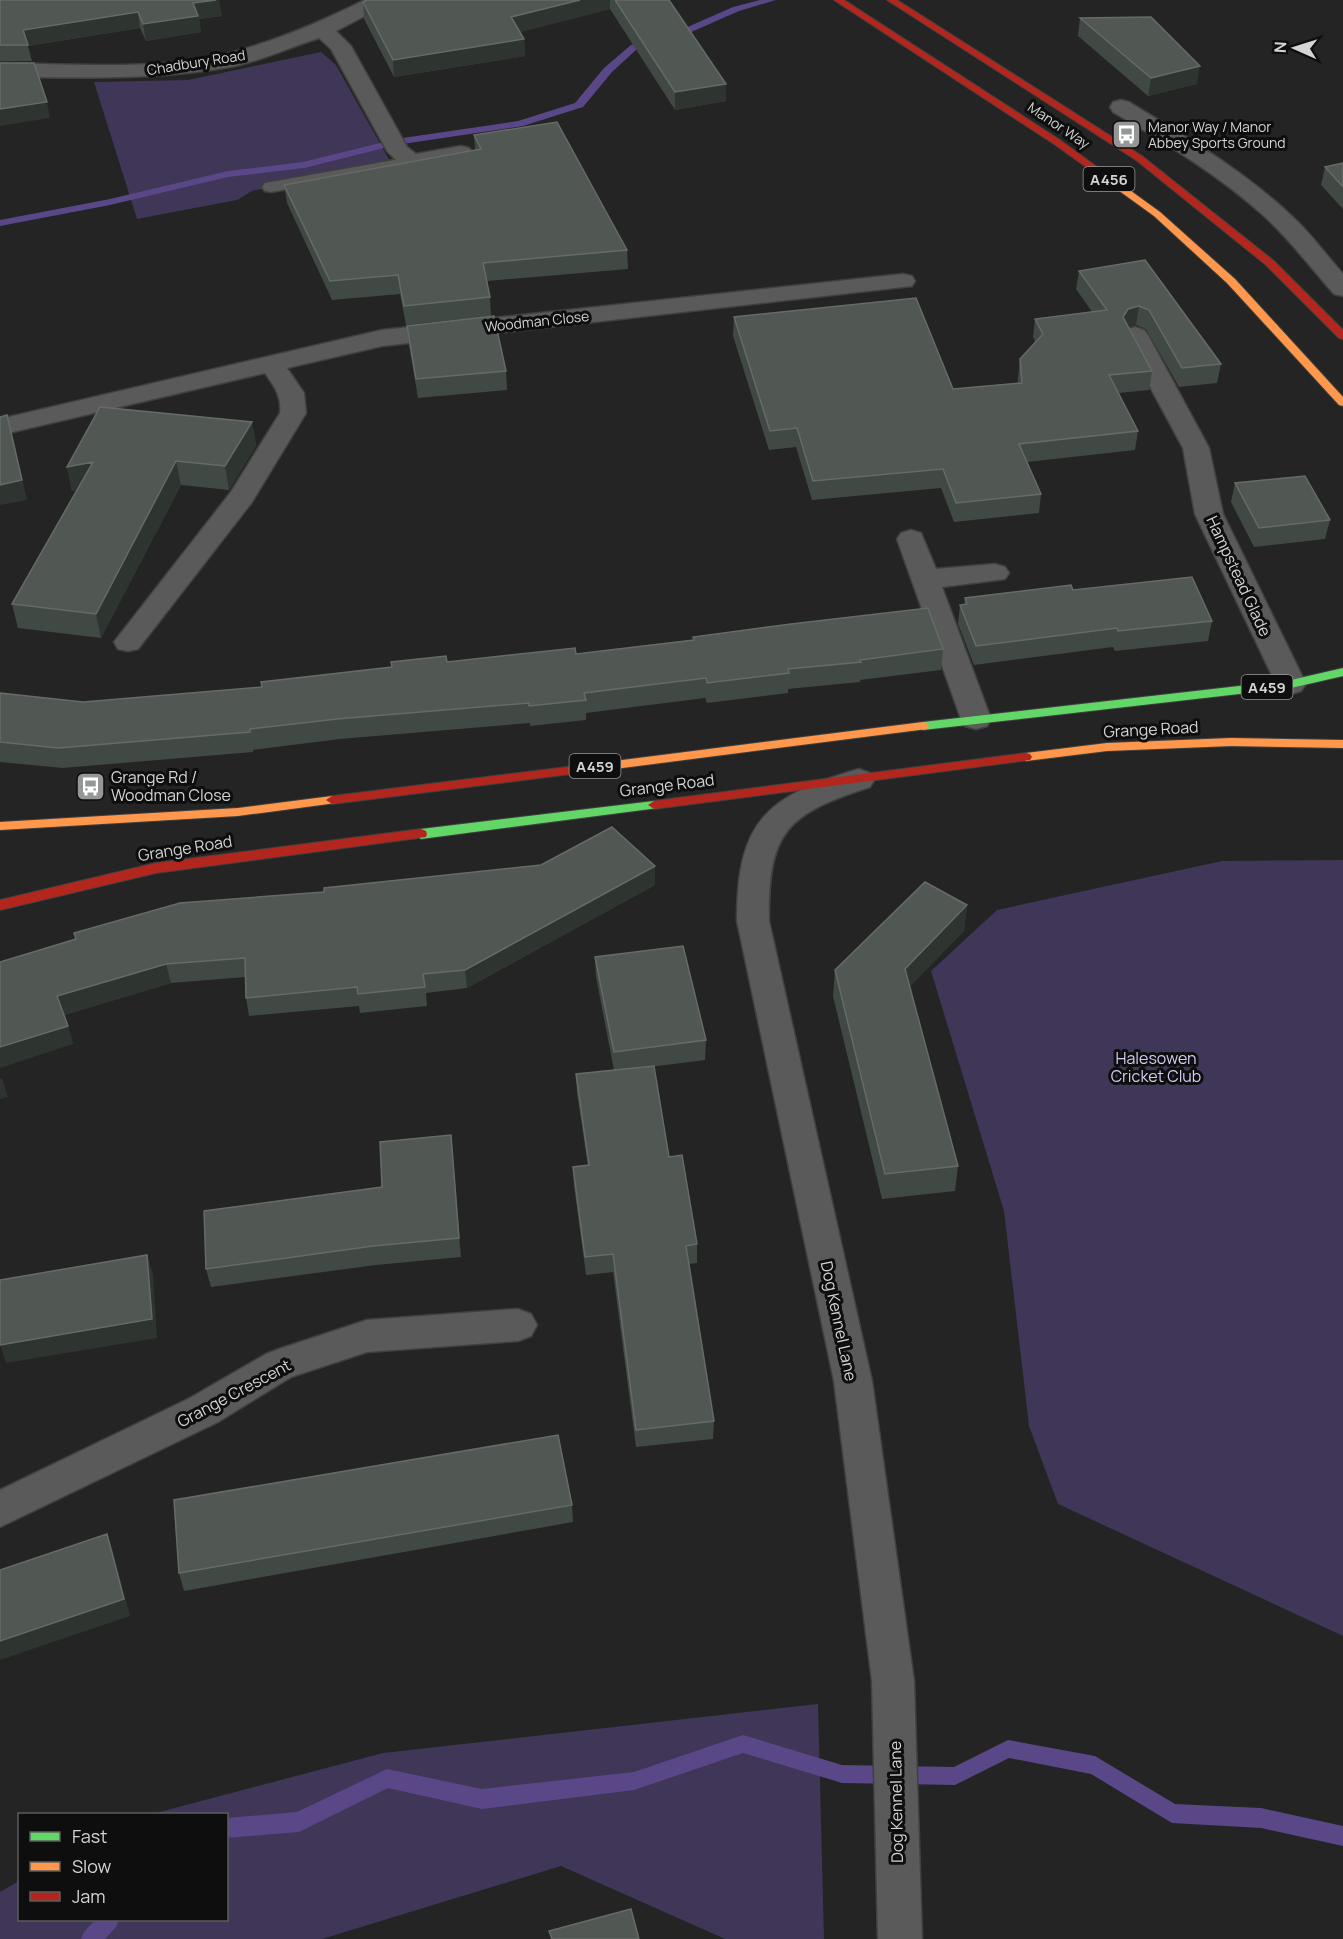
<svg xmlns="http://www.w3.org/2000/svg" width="1343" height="1939" font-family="Manrope,sans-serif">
<rect width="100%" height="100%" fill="#232423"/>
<path fill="#3f3658" d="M321 52 336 65 391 163 252 191 237 200 137 219 94 82 188 80Z
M1343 860V1636L1058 1504 1029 1426 1004 1211 931 971 997 910 1222 861Z
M818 1704 824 1939H725L561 1866 322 1939H0V1892L19 1881 20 1920H226V1814H152L383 1753Z"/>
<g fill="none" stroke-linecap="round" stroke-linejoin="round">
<path fill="#594787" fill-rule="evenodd" d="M760 0H776L739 11 689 33 637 49 612 72 583 107 523 126 396 145 304 168 228 177 110 205 0 226V220L110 199 228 171 303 162 396 139 518 121 575 103 604 68 631 45 683 29 733 7Z
M743 1735 842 1765 954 1767 1008 1740 1095 1756 1175 1804 1261 1808 1343 1826V1846L1261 1828 1172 1823 1091 1774 1009 1758 955 1785 842 1783 743 1753 634 1790 482 1809 388 1788 299 1832 226 1838V1818L297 1812 387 1769 482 1789 634 1772Z
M95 1920H119L116 1927 105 1939H81L84 1932Z"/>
<defs>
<path id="lane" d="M411 157 419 162 417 166 271 192 265 191 262 187 265 183 271 182Z"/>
<path id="street" d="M365 0H392L388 4 336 31 351 46 407 147 416 154 461 146 469 148 473 153 469 158 411 169 403 167 387 151 331 49 319 38C291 47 263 60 235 66 157 81 79 77 0 77V63C72 64 164 71 233 52 279 40 322 21 365 0Z
M1121 100 1129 102C1188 138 1248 173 1298 222 1314 238 1328 257 1343 274V296L1334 294C1311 268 1290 240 1264 216 1219 175 1165 143 1113 112L1110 107 1113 102Z
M903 274 912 276 915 281 912 286 382 346 287 368 304 393 306 413 252 502 138 649 128 651 118 649 114 642 231 492 280 413C282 396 274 386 265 373L0 435V419L382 330Z
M1135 327 1144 330 1148 335 1209 448 1223 514 1306 684 1301 691 1291 694 1281 691 1276 684 1195 514 1183 448 1122 335 1126 330Z
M911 530 921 533 936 569 995 564 1005 567 1009 573 1005 579 942 587 991 719 987 726 976 729 965 726 961 719 897 539 901 533Z
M859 769 870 773 874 780 870 787C786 814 768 832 769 921L872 1381 914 1681 922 1939H878L872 1681 834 1381 737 921C737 821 766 796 859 769Z
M518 1309 531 1314 537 1325 531 1336 518 1341 367 1352 291 1377 218 1422 0 1527V1490L190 1398 266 1354 279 1349 367 1320Z"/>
<path id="fast" d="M1343 668V676L1291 688 923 730 917 726 923 722 1291 680Z
M654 801 660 805 658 808 421 839 415 834 421 829Z"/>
<path id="slow" d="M1107 178H1113L1160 212 1235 279 1343 397V406L1339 405 1227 283 1154 216 1107 182Z
M923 722 927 723 929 726 927 729 591 772 585 768 591 764Z
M1231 738 1343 740V748L1231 746 1107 751 1026 761 1020 757 1026 753 1107 743Z
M332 796 338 800 336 803 238 816 0 830V822L238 808Z"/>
<path id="jam" d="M834 0H844L1060 140 1115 180 1107 182 1054 144Z
M887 0H897L1142 156 1274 261 1343 330V339L1339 338 1266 265 1136 160Z
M1026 753 1030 754 1032 757 1030 760 654 809 648 805 654 801Z
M591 764 597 768 595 771 332 804 326 800 332 796Z
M421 829 426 831 427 834 426 837 156 873 0 910V900L156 863Z"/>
</defs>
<use href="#lane" stroke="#3f403f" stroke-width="3"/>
<use href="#street" stroke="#3f403f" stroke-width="3"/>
<use href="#fast" stroke="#3f403f" stroke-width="2"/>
<use href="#slow" stroke="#3f403f" stroke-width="2"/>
<use href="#jam" stroke="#3f403f" stroke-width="2"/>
<use href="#lane" fill="#595a59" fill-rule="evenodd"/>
<use href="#street" fill="#595a59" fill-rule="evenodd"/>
<use href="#fast" fill="#63d668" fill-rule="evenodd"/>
<use href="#slow" fill="#ff974d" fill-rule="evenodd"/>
<use href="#jam" fill="#b3261e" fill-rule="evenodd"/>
</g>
<path fill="#414944" d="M0 0 222 16 199 19 201 32 146 41 140 28 28 46 32 61H0Z
M367 0H669L726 101 675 110 610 9 520 32 524 39 525 56 394 77 364 19 363 2Z
M1080 18 1197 84 1148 96 1078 36Z
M474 135 627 250 628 269 487 281 490 297 491 316 406 325 400 294 332 300 287 203 284 185 475 151Z
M1343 163V209L1321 185 1325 167Z
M1145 260 1221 364 1217 383 1179 387 1146 329 1136 325 1128 327 1152 371 1149 390 1118 393 1138 431 1135 450 1027 462 1041 494 1039 513 954 522 941 488 812 500 796 447 769 450 733 336 734 317 953 389 1018 383V378L1020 359 1036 343 1033 337 1035 319 1092 312 1076 289 1079 271Z
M407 326 506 371 507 390 418 398 409 345Z
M252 422 256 446 229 490 181 485 101 638 18 628 12 604 77 490 72 491 67 467Z
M1235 483 1330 520 1325 539 1254 547 1231 502Z
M1073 590 1212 621 1208 641 1115 651 1113 647 974 665 958 624 960 605H964L965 598Z
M693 637 943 649 941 670 860 680V682L788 689V693L707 703 705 698 586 713V720L530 726V723L340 739 253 750V752L63 768 0 762V693L83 702 262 687 447 662 576 654 693 640Z
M655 866V885L467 988 426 993 427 1006 360 1013 359 1006 249 1016 246 998 245 977 171 983 64 1015 73 1044 0 962Z
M967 905 964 931 909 987 958 1166 955 1191 882 1199 833 996 835 970Z
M595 957 706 1040 705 1060 642 1068 697 1244V1263L689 1264 714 1421 713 1439 636 1447 613 1272 586 1275 574 1186 573 1167 588 1166 577 1093 576 1074 614 1070 596 977Z
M451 1135 461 1257 376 1265 211 1287 206 1269 382 1187Z
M572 1505 573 1522 184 1591 179 1573Z"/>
<path fill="#2e3430" d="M219 0 222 16 199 19 201 32 146 41 143 24 193 3Z
M580 0H610V9L512 34 511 17Z
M138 12 140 28 28 46 23 30Z
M524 39 525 56 394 77 393 60Z
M1200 66 1197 84 1148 96 1151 78Z
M726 84V101L675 110V92Z
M47 102 50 118 0 126V109Z
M1139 306 1136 325 1125 328 1123 317 1128 309Z
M252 422 256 446 229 490 225 466Z
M12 435 27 500 0 505V485Z
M176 461 181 485 101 638 96 614Z
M93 462 98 486 72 491 67 467Z
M655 866V885L467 988 465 970Z
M967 905 964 931 902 995 905 969Z
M166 964 171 983 63 1015 57 996Z
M68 1026 73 1044 0 1068V1047Z
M2 1078 8 1097 0 1099V1079Z
M451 1135 453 1154 461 1257 459 1238Z
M147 1255 153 1274 157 1338 6 1363 0 1345Z
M107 1534 113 1551 130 1616 0 1660V1641Z"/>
<path fill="#515853" stroke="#656b68" stroke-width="1.5" d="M0 0H216L193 3 198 16 143 24 138 12 23 30 28 45H0Z
M367 0H580L511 17 524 39 393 60 363 2Z
M615 0H669L726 84 675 92Z
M1151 17 1200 66 1151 78 1080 18Z
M0 63H34L47 102 0 109Z
M557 122 627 250 483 263 490 297 404 306 398 275 330 281 284 185 481 149 474 135Z
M1343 163V187L1325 167Z
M1145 260 1221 364 1182 368 1149 310 1139 306 1128 309 1123 317 1152 371 1109 375 1138 431 1019 444 1041 494 956 503 943 469 813 481 797 428 770 431 734 317 916 298 953 389 1022 383 1020 359 1043 334 1035 319 1107 310 1079 271Z
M494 316 506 371 416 379 407 326Z
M100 407 252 422 225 466 176 461 96 614 12 604 93 462 67 467Z
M7 415 22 480 0 485V417Z
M1305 476 1330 520 1259 528 1235 483Z
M1192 577 1212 621 1118 631 1117 628 976 646 960 605 967 604 965 598 1071 585 1073 590Z
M928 608 943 649 860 660 861 662 788 669 789 673 707 683 706 678 584 693 586 700 529 706V703L337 719 250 729V732L58 748 0 742V693L83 702 262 687 261 682 392 667 391 662 446 656 447 662 575 648 576 654 694 640 693 637 791 624Z
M612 827 655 866 465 970 423 974 425 987 358 994 357 987 246 998 245 958 166 964 57 996 68 1026 0 1047V962L76 939 74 933 180 903 324 892V888L541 865Z
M925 882 967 905 905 969 958 1166 885 1174 835 970Z
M683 946 706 1040 614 1052 595 957Z
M654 1066 669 1157 682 1155 697 1244 686 1246 714 1421 636 1430 613 1254 585 1257 573 1167 589 1165 576 1074Z
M451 1135 459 1238 373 1246 206 1269 204 1211 382 1187 380 1142Z
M147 1255 152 1319 0 1345V1280Z
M558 1435 572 1505 179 1573 174 1500Z
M107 1534 124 1599 0 1641V1570Z
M631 1909 639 1939H552L549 1931Z"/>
<defs>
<symbol id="bus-square" viewBox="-11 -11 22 22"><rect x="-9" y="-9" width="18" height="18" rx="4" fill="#959796" stroke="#0d0e0d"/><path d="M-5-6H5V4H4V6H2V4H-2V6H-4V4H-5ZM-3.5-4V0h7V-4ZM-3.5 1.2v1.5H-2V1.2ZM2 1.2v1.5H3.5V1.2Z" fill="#fff"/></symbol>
</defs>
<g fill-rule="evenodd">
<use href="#bus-square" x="1110" y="118" width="33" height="33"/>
<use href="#bus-square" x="74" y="770" width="33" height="33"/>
</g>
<g text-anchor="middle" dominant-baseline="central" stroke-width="6" stroke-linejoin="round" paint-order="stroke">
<g font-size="14" fill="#d3d5d4" stroke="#0d0e0d">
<text transform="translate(196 62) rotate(-9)">Chadbury Road</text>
<text transform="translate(1059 125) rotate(34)">Manor Way</text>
<text transform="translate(537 321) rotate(-6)">Woodman Close</text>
</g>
<g font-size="14" fill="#d3d5d4" stroke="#0d0e0d" text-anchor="start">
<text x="1148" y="126">Manor Way / Manor<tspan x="1148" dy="16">Abbey Sports Ground</tspan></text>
</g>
<g fill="#0d0e0d" stroke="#989998" stroke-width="1.5">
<rect x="1083.5" y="167" width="51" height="24" rx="4.5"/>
<rect x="1241.5" y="675" width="51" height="24" rx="4.5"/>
<rect x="569.5" y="754" width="51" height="24" rx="4.5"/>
</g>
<g font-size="15" font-weight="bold" fill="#d3d5d4">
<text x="1109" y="179">A456</text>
<text x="1267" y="687">A459</text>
<text x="595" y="766">A459</text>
</g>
<g font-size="16" fill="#d3d5d4" stroke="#0d0e0d">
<text transform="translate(1239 576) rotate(65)">Hampstead Glade</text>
<text transform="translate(1151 729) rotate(-3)">Grange Road</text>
<text transform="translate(667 785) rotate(-7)">Grange Road</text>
<text transform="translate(185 848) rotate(-9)">Grange Road</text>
<text transform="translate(839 1321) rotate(78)">Dog Kennel Lane</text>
<text transform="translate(234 1393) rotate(-28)">Grange Crescent</text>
<text transform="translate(896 1802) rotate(-91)">Dog Kennel Lane</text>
</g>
<g font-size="16" fill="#d3d5d4" stroke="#0d0e0d" text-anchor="start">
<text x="111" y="777">Grange Rd /<tspan x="111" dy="18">Woodman Close</tspan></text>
</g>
<g font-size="16" fill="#d3cbf3" stroke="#0d0e0d">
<text x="1156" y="1058">Halesowen<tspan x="1156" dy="18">Cricket Club</tspan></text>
</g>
</g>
<rect x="18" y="1813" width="210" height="108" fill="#0d0e0d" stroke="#5c5e5d" stroke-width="1.5"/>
<rect x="30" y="1832" width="30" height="9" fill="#63d668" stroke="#5c5e5d" stroke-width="1.5"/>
<text x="72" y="1843" font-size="18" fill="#d3d5d4">Fast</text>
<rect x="30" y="1862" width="30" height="9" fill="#ff974d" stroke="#5c5e5d" stroke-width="1.5"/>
<text x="72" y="1873" font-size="18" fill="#d3d5d4">Slow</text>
<rect x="30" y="1892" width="30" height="9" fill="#b3261e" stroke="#5c5e5d" stroke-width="1.5"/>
<text x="72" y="1903" font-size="18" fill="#d3d5d4">Jam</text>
<g transform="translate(1295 48) rotate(273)" stroke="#0d0e0d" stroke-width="4.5" paint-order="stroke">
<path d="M0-4.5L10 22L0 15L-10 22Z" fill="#d3d5d4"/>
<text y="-9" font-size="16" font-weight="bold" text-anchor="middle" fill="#d3d5d4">N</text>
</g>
</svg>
